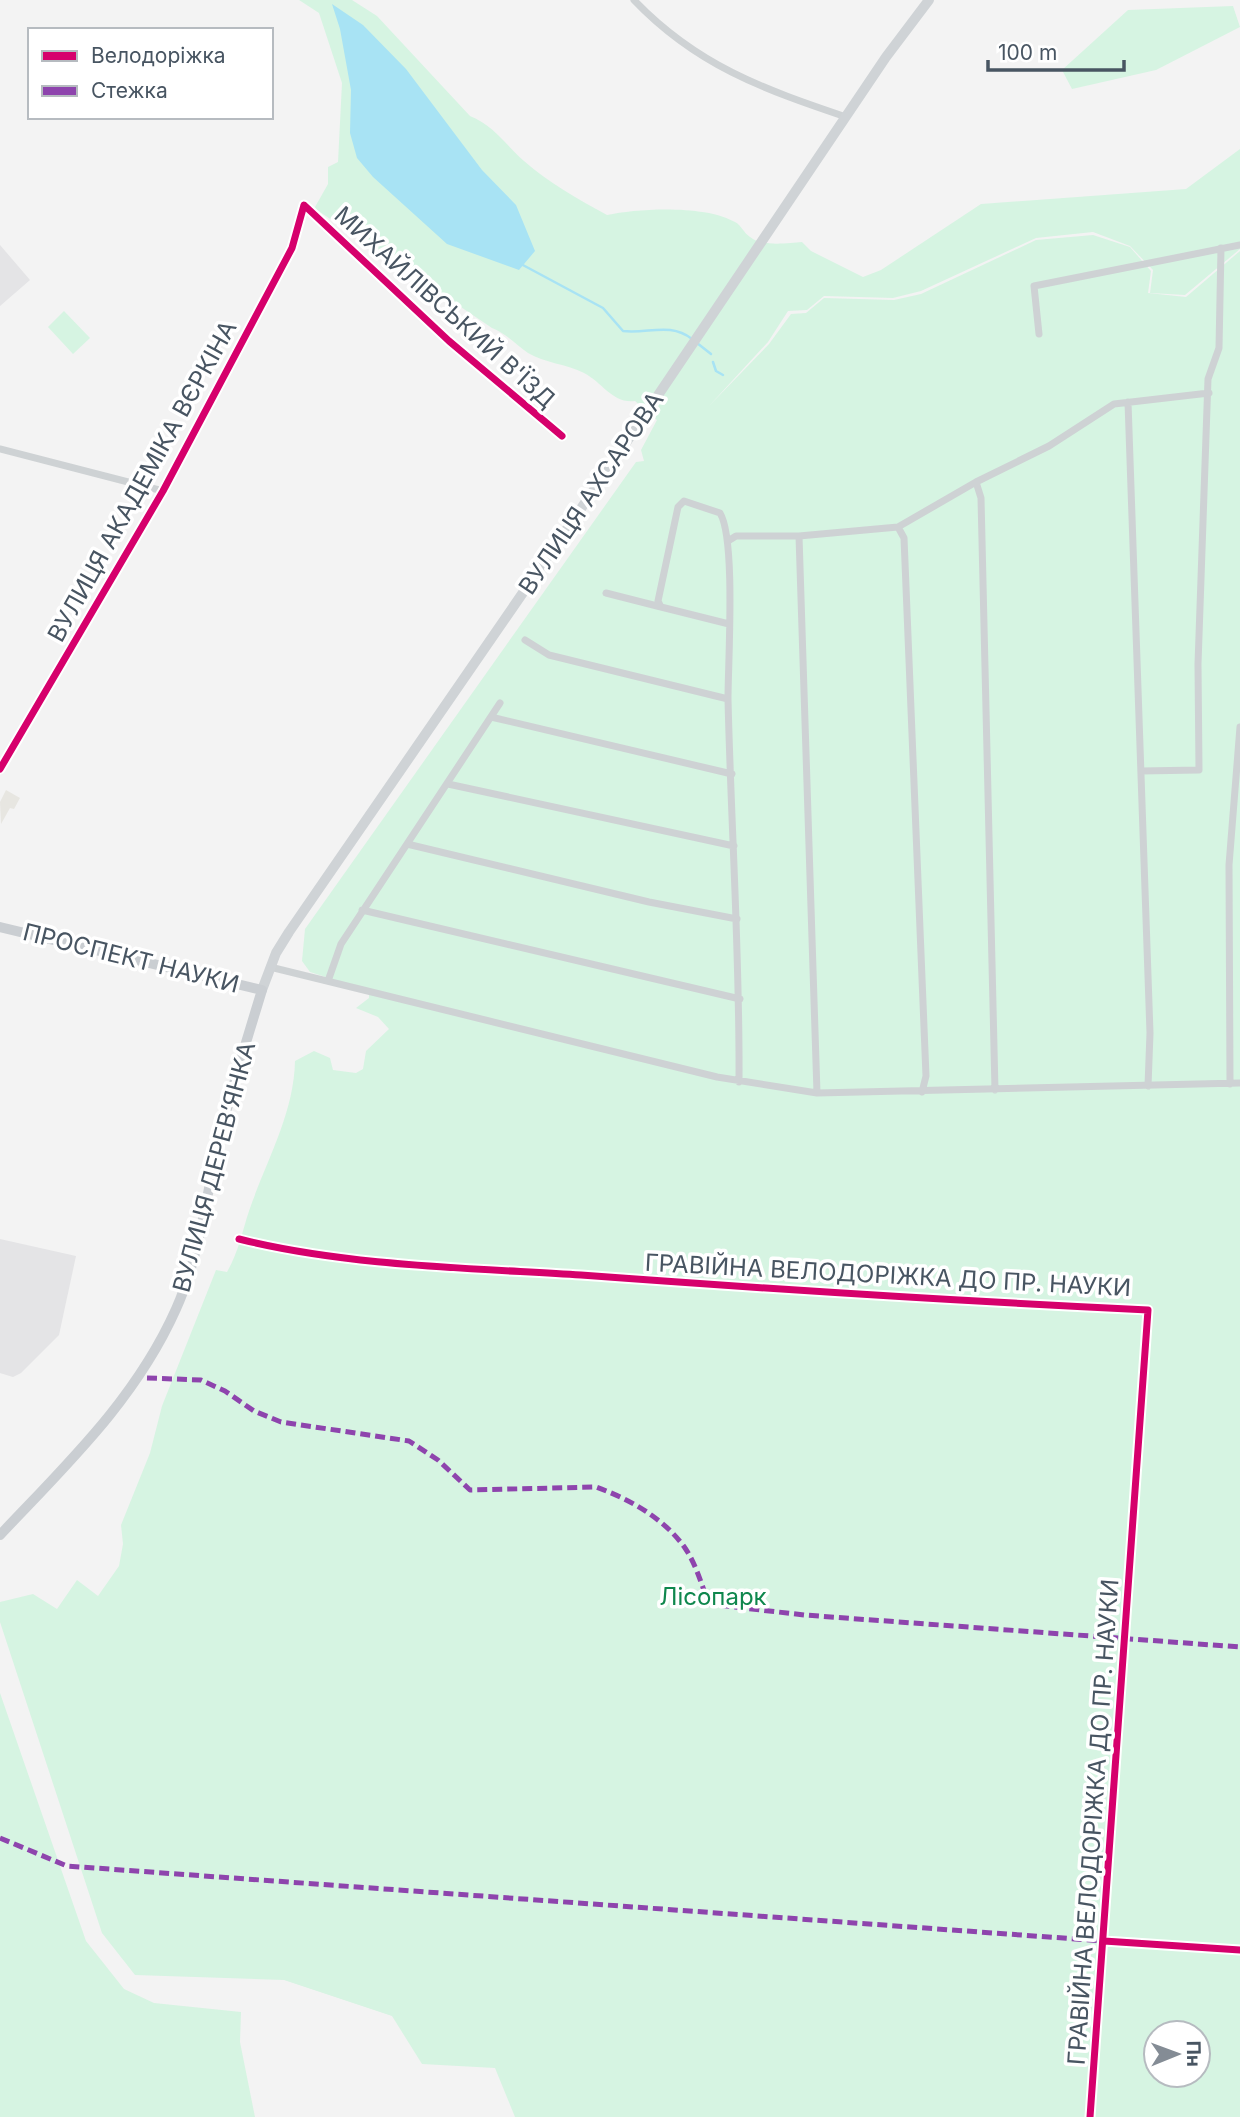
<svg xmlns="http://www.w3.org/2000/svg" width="1240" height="2117" font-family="Inter,sans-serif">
<rect width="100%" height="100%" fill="#f3f3f3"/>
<path fill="#e7e6e1" d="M6 790 20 798 14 809 10 808 1 824 0 802Z"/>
<path fill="#e4e4e6" d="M0 245 30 280 0 306Z
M0 1239 76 1256 59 1335 21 1373 13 1377 0 1373Z"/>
<path fill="#d6f4e2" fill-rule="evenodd" d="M299 0H352L377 16 470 116C493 125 505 144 524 161 549 183 578 199 607 215 639 208 706 205 735 222 741 225 744 233 750 237 762 247 788 243 802 242L811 251 863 277 881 270 981 204 1186 189 1240 149V249L1185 295 1150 293 1153 270 1130 246 1093 232 1036 238 921 291 893 298 824 296 807 310 788 311 768 342 709 406 769 344 791 314 806 313 824 298 894 300 921 294 1036 240 1093 235 1130 247 1151 271 1148 293 1186 297 1240 251V2117H515L495 2068 422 2064 392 2016 284 1980 135 1975 102 1933 0 1622V1602L33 1594 57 1609 77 1580 98 1596 119 1566 123 1544 121 1525 150 1453 162 1406 216 1270 227 1272C239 1251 242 1232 249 1211 266 1161 294 1114 295 1061L314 1051 330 1058 333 1070 356 1073 363 1069 366 1051 389 1029 378 1017 356 1008 369 998V991L310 972 302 961 305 929 636 462 644 461 641 450 657 420 635 401C613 404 603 383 584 373 567 364 544 363 528 353 515 344 507 334 492 328L317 210 315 207 328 184V167L338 162 342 83 319 13ZM1156 2033H1198V2075H1156Z
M1233 6 1240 27 1156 70 1072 89 1062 70 1128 10Z
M64 311 90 338 73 354 48 327Z
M0 1693 86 1941 124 1989 154 2003 241 2012 240 2042 255 2117H0Z"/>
<path fill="#a8e3f4" d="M332 4 363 25 406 69 482 170 516 205 535 251 519 270 447 244 373 177 357 158 350 133 351 90 340 29Z"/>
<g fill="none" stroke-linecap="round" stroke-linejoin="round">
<path stroke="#a8e3f4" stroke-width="2.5" d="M521 264 603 308 623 331C648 334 670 322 692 339
M697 343 711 354
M713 362 716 371 723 375"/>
<path stroke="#ced2d4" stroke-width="7" d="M634 0C696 65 763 89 846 117
M1039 334 1034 286 1240 245
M1128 402 1150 1033 1148 1086
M0 449 163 491
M976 482 981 498 995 1090
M898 527 904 538 926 1076 922 1092
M799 536 817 1093
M728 541 736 536H799L898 527 976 482 1049 446 1114 404 1209 393
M606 593 661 607
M729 624 661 607 658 601 678 507 684 501 720 513C736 539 728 662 728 699 731 827 740 954 739 1082
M525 640 549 655 728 699
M491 717 732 774
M0 769 163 491 292 248 304 205 449 341 562 436
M1141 771 1199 770 1198 664 1208 379 1219 348 1221 248
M448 784 734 846
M407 844 649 902 737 919
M362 910 740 999
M270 967 717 1077 817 1093 1240 1083
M328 981 341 944 500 703
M1230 1084 1229 865 1240 727"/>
<path stroke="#cfd3d6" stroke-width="10" d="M262 990 276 953 289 932 611 465 886 57 929 0"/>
<path stroke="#caced2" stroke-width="10" d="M0 927 262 990C246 1043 229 1095 217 1149 205 1203 199 1258 176 1309 136 1399 67 1464 0 1535"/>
<path stroke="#8e44ad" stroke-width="5" stroke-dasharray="10 5" stroke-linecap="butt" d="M147 1378 201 1380 225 1391 254 1411 281 1422 409 1441 438 1460 470 1490 596 1487C629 1499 664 1518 685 1548 696 1564 702 1586 709 1604L804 1615 1240 1647
M0 1838 67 1866 1104 1941"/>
<defs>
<path id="cycleway" d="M0 769 163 491 292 248 304 205 449 341 562 436
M239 1239C347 1266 470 1268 581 1275 770 1289 959 1301 1148 1310L1090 2117
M1104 1941 1240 1950"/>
</defs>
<use href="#cycleway" stroke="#fff" stroke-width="11"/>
<use href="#cycleway" stroke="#d6006c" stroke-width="7"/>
</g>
<g text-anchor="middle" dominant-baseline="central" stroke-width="7" stroke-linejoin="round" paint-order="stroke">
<g font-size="24" fill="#485562" stroke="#fff">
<text transform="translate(445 307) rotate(42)">МИХАЙЛІВСЬКИЙ В'ЇЗД</text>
<text transform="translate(142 481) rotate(-61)">ВУЛИЦЯ АКАДЕМІКА ВЄРКІНА</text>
<text transform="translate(591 493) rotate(-56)">ВУЛИЦЯ АХСАРОВА</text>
<text transform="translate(131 958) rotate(14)">ПРОСПЕКТ НАУКИ</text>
<text transform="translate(214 1167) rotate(-75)">ВУЛИЦЯ ДЕРЕВ’ЯНКА</text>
<text transform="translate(888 1275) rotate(3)">ГРАВІЙНА ВЕЛОДОРІЖКА ДО ПР. НАУКИ</text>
<text transform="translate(1093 1822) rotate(-86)">ГРАВІЙНА ВЕЛОДОРІЖКА ДО ПР. НАУКИ</text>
</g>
<g font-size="24" fill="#0f874d" stroke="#fff">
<text x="713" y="1596">Лісопарк</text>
</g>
</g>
<rect x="28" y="28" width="245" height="91" fill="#ffffff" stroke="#b6bbc0" stroke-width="2"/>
<rect x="42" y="51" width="35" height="10" fill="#d6006c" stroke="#b6bbc0" stroke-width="2"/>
<text x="91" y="63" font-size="21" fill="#485562">Велодоріжка</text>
<rect x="42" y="86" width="35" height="10" fill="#8e44ad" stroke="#b6bbc0" stroke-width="2"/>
<text x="91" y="98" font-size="21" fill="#485562">Стежка</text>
<g transform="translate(1177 2054) rotate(89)"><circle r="33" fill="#ffffff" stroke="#b6bbc0" stroke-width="2"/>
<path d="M0-5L12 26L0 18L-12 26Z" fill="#848c95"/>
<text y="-10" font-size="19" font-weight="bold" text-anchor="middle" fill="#485562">Пн</text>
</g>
<path d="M988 60v10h136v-10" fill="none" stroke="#485562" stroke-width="3.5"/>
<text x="998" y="60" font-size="21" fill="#485562" stroke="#ffffff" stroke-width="5" paint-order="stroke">100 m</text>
</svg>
